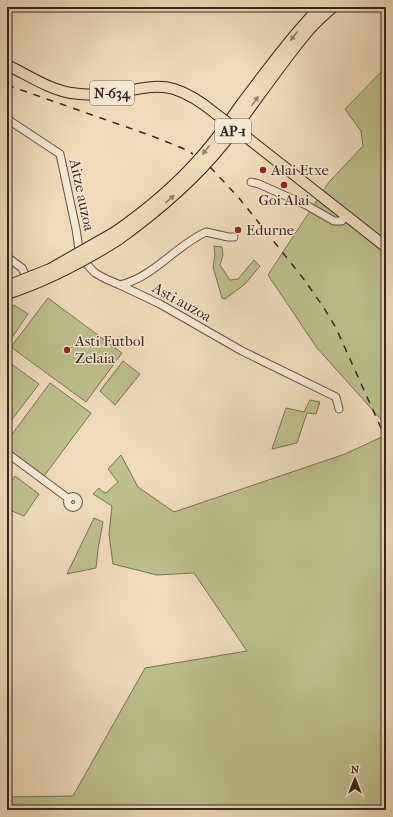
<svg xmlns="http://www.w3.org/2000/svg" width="393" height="817" font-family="'IM FELL French Canon',serif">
<rect width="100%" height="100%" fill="#efdbbb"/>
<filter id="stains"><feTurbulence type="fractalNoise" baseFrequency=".005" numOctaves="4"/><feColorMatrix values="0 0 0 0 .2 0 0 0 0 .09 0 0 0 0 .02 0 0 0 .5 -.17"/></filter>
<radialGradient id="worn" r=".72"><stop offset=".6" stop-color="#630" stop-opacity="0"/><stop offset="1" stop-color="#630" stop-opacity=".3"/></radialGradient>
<path fill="#bdbf8d" stroke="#797255" d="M386 67V425L317 348 268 275 329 182 363 146 361 131 345 109Z
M214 246 222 247 223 255 220 265 230 280 238 279 254 260 260 266 245 284 225 299 222 298 213 267 215 254Z
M48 298 122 353 86 402 11 347Z
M14 305 28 314 11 339 7 336V314Z
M7 361 39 384 7 426Z
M123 361 140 374 115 405 100 391Z
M50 383 91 413 44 476 7 448V441Z
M310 400 320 402 316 414 307 413 297 443 272 449 286 408 304 412Z
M386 435V810H7V797L73 796 145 668 247 651 194 573 157 575 113 564 109 534 112 506 93 494 99 488 101 491 106 493 118 482 108 469 121 455 138 487 174 512 345 454Z
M15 476 39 494 24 516 7 509V487Z
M94 518 103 522 98 549 96 568 67 574Z"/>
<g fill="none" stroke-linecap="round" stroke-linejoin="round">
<defs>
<path id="minor" d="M7 119 60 154 76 229 80 256
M251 182 259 184 306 205 334 221H342L345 215
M7 257 22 268 28 281
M81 258 95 273 106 279 120 285 160 304 242 351 336 397 339 409
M120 285C154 277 175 246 206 232L228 237H234
M7 453 69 499
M67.5 502a5.5 5.5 0 1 1 11 0a5.5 5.5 0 1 1-11 0Z"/>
<path id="highway" d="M7 65C28 75 48 89 71 93 84 95 98 95 111 94 132 91 153 83 174 89 190 94 204 104 216 114
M240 132 386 247
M115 232C145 211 173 188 197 161 214 143 228 123 242 103 267 70 291 37 320 7
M118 240C157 212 195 180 225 142 253 105 279 66 309 30 316 22 325 14 333 7"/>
</defs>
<use href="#minor" stroke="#645344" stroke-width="9"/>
<use href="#highway" stroke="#35261d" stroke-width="12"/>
<use href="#minor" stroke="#f5e8d3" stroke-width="7"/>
<use href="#highway" stroke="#efdbbb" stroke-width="10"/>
<path stroke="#35261d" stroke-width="1.5" stroke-dasharray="7 7" stroke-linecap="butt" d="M7 85 152 136 182 148 193 154
M210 167 239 198 303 278 324 308 336 328 386 439"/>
<defs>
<path id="highway-bridge" d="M216 114 240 132
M7 286 50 269 115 232
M7 294C47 281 83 262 118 240"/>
</defs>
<use href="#highway-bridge" stroke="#35261d" stroke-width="12" stroke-linecap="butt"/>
<use href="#highway-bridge" stroke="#efdbbb" stroke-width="10"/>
</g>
<defs><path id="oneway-solid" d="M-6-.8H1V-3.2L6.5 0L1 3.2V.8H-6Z"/></defs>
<g fill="#92806c">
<use href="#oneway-solid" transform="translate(294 36) rotate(128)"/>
<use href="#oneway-solid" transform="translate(255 101) rotate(-54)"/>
<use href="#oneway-solid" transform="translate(206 150) rotate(129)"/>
<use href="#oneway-solid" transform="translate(170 199) rotate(-40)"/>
</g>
<g fill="#8f2418" stroke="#f5e8d3" stroke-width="1.5">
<circle cx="263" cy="170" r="4"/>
<circle cx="284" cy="185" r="4"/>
<circle cx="238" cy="230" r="4"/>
<circle cx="67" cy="350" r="4"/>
</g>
<g text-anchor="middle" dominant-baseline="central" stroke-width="3" stroke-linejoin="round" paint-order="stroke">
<g fill="#f5e8d3" stroke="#6f6054" stroke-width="1">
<rect x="90" y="81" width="44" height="24" rx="3"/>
<rect x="215" y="119" width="36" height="24" rx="3"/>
</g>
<g font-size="14" font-weight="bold" fill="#35261d">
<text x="112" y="93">N-634</text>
<text x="233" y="131">AP-1</text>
</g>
<g font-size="15" fill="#35261d" stroke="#f5e8d3" text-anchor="start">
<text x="271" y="170">Alai Etxe</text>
<text x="284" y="200" text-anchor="middle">Goi Alai</text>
<text x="246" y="230">Edurne</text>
<text x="75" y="341">Asti Futbol<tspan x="75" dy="17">Zelaia</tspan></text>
</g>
<g font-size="15" fill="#35261d" stroke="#f5e8d3">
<text transform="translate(82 195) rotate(78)">Aitze auzoa</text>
<text transform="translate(182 302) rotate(29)">Asti auzoa</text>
</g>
</g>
<rect width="393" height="817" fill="none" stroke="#efdbbb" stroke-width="24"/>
<rect x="8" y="8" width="377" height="801" fill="none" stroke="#35261d" stroke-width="2"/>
<rect x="12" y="12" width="369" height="793" fill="none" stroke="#35261d"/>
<g transform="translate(355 779)" stroke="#f5e8d3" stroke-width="3" paint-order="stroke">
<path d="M0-3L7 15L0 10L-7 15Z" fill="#35261d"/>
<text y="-6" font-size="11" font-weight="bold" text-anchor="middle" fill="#35261d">N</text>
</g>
<rect width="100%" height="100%" filter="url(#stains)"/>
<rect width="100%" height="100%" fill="url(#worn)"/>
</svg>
